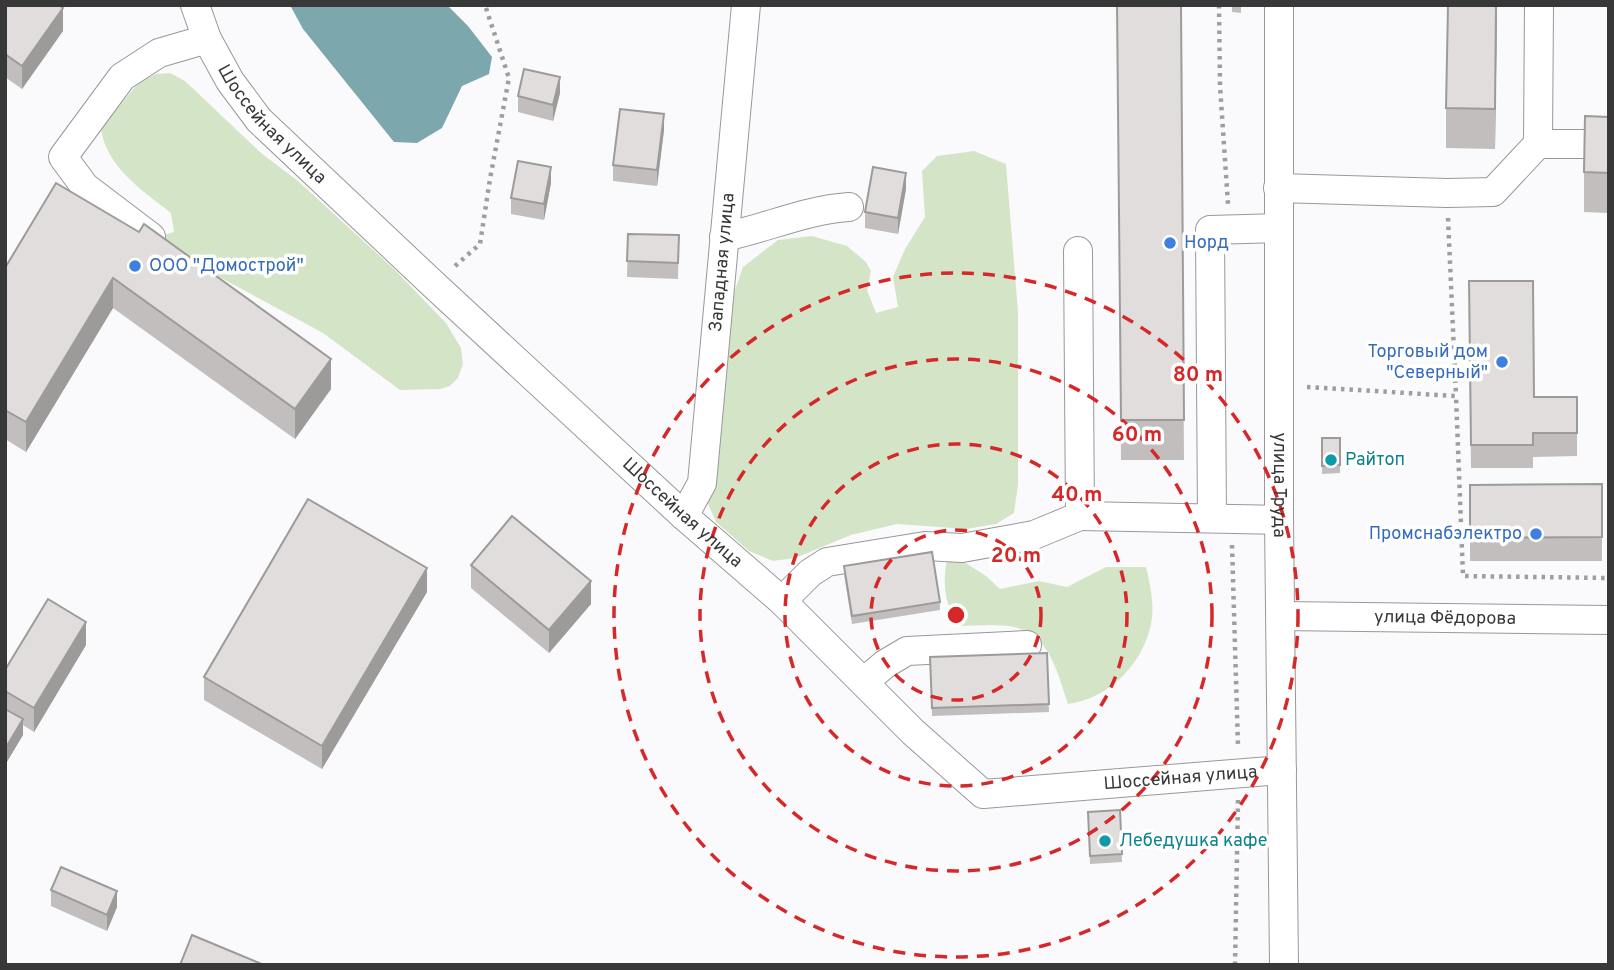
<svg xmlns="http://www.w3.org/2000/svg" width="1614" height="970" font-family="Overpass,sans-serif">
<rect width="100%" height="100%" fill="#fafafd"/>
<path fill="#d4e5c7" d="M170 73 185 81 261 153 298 181 394 269 446 323 461 348 463 364 458 378 450 386 440 389 400 390 323 333 149 239 174 232 171 213C143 191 105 166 101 128L140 81 156 74Z
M974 151 1006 164 1018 312V485L1014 513 996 524 966 529 897 524 851 535 795 558 773 561 749 551 716 522 708 504 712 489 728 310 743 267 778 240 812 236 847 246 866 262 871 271 867 290 876 313 898 307 893 277 905 249 925 217 922 171 937 156Z
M958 558 986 576 1000 589 1039 581 1067 587 1106 567H1146C1151 588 1156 611 1149 632 1138 669 1106 699 1068 704 1058 675 1050 634 1014 627 997 624 977 626 959 626 945 605 942 585 947 560Z"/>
<path fill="#7ca7ac" d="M290 5H447L468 26 492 57 489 74 462 86 442 128 417 143 394 142 303 29Z"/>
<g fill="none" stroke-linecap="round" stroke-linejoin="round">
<defs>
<g id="minor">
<path id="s1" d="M195 5 207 39 230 81 259 120 434 285 684 516 782 601 913 732 983 794 1282 770"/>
<path id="s2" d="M1279 5V520L1284 965"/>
<path d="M1538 144H1609"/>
<path d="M1278 188 1447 193 1493 192 1538 144 1539 5"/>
<path d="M151 237 85 187 63 157 122 77 159 53 207 39"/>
<path d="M724 237C767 228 805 210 849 207"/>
<path d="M1078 251 1080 516 1279 520"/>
<path id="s3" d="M684 516 702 483 746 5"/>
<path d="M1212 518 1210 230 1278 228"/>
<path d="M782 601 810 573 827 562 925 546 962 548 1034 535 1080 516"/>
<path id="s4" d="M1281 616 1609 620"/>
<path d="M864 682 885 664 907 651 1027 645"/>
</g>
</defs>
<use href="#minor" stroke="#98989a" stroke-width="30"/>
<path stroke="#9e9ea0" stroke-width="4.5" stroke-dasharray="3.5 5" stroke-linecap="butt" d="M1219 5 1220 86 1228 204
M1448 218 1456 396
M455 266 480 244 490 179 509 78 485 5
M1307 387 1456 396 1463 576 1609 578
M1232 545 1238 746
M1235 965 1238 800"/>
<use href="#minor" stroke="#fff" stroke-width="28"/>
</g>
<path fill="#c1bebd" d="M5 5 63 31 22 89 5 77Z
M1117 5H1181L1184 460H1121Z
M1232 5H1241V13L1232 12Z
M1497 5 1495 149 1446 148V108Z
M560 93 553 121 518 112V96Z
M1609 117V213L1584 212V172Z
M664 130 657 186 613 181V165Z
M56 183 331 389 295 439 113 308 26 452 5 439V268Z
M551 183 544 220 511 214V198Z
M906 189 898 234 865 228V212Z
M628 234 679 235 678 279 627 277Z
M1469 281 1534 397H1577V456L1533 457V468H1471Z
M1322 438H1340V473L1322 474Z
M1602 484V561H1470V485Z
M471 565 591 604 549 653 471 588Z
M844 566 940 602V610L852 624 844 574Z
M427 592 322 769 204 700V677Z
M86 645 34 732 23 725V735L5 765V670Z
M1047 653 1049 712 932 716 930 657Z
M1120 810 1122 862 1090 864 1088 812Z
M51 890 117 907 107 931 51 906Z"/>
<path fill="#9d9b9a" d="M1496 5H1497L1495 149V109Z
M63 8V31L22 89V66Z
M560 77V93L553 121V105Z
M664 114V130L657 186V170Z
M551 167V183L544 220V204Z
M906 173V189L898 234V218Z
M113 278V308L26 452V422Z
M331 359V389L295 439V409Z
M427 568V592L322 769V746Z
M591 581V604L549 653V630Z
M86 622V645L34 732V708Z
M23 719V735L5 765V749Z
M117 891V907L107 931V915Z"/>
<path fill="#e0dddc" stroke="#9d9b9a" stroke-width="2" d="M5 5H59L63 8 22 66 5 54Z
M1117 5H1181L1184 420H1121Z
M1448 5H1496L1495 109 1446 108Z
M524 69 560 77 553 105 518 96Z
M620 109 664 114 657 170 613 165Z
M1585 116 1609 117V173L1584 172Z
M518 161 551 167 544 204 511 198Z
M873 167 906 173 898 218 865 212Z
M56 183 139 232 144 224 331 359 295 409 113 278 26 422 5 410V268Z
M628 234 679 235 678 263 627 261Z
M1469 281H1533L1534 397H1577V433H1533V445H1471Z
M1322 438H1340V465L1322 466Z
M1602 484V537L1470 538V485Z
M308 499 427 568 322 746 204 677Z
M512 516 591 581 549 630 471 565Z
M932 552 940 602 852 616 844 566Z
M48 599 86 622 34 708 5 691V670Z
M1047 653 1049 704 932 708 930 657Z
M5 709 23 719 5 749Z
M1120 810 1122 854 1090 856 1088 812Z
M61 867 117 891 107 915 51 890Z
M192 935 264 965H180Z"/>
<g fill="none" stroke="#d62828" stroke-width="3.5" stroke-dasharray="12 9">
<circle cx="956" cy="615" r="85"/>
<circle cx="956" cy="615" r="171"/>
<circle cx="956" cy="615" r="256"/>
<circle cx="956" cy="615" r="342"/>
</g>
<g fill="#3f7fe0" stroke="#fff" stroke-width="2.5">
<circle cx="1170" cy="243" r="7"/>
<circle cx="135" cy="266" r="7"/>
<circle cx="1502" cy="362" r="7"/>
<circle cx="1536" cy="534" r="7"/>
</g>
<g fill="#0f9aa8" stroke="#fff" stroke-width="2.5">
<circle cx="1331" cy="460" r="7"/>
<circle cx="1105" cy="841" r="7"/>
</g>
<g text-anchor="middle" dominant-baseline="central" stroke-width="7" stroke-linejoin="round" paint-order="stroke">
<g font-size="18" fill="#383839" stroke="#fff">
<text stroke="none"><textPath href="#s1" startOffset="144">Шоссейная улица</textPath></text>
<text stroke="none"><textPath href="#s3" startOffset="259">Западная улица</textPath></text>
<text stroke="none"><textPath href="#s2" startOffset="480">улица Труда</textPath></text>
<text stroke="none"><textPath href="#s1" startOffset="710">Шоссейная улица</textPath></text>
<text stroke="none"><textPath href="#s4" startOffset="164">улица Фёдорова</textPath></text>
<text stroke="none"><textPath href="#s1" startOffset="1320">Шоссейная улица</textPath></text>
</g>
<g font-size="18" fill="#366cbe" stroke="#fff" text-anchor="start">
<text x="1184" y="243">Норд</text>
<text x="149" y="266">ООО "Домострой"</text>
<text x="1488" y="352" text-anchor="end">Торговый дом<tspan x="1488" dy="21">"Северный"</tspan></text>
<text x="1522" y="534" text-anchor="end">Промснабэлектро</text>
</g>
<g font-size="18" fill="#0d838f" stroke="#fff" text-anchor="start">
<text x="1345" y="460">Райтоп</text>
<text x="1119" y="841">Лебедушка кафе</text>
</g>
</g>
<circle cx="956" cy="615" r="10" fill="#d62828" stroke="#fff" stroke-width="3.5"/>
<g font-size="21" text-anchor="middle" font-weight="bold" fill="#d62828" stroke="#fff" stroke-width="7" stroke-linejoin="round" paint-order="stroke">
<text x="1198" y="381">80 m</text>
<text x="1137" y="441">60 m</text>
<text x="1077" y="501">40 m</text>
<text x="1016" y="562">20 m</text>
</g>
<rect width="1614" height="970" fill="none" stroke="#383839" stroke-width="14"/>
</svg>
